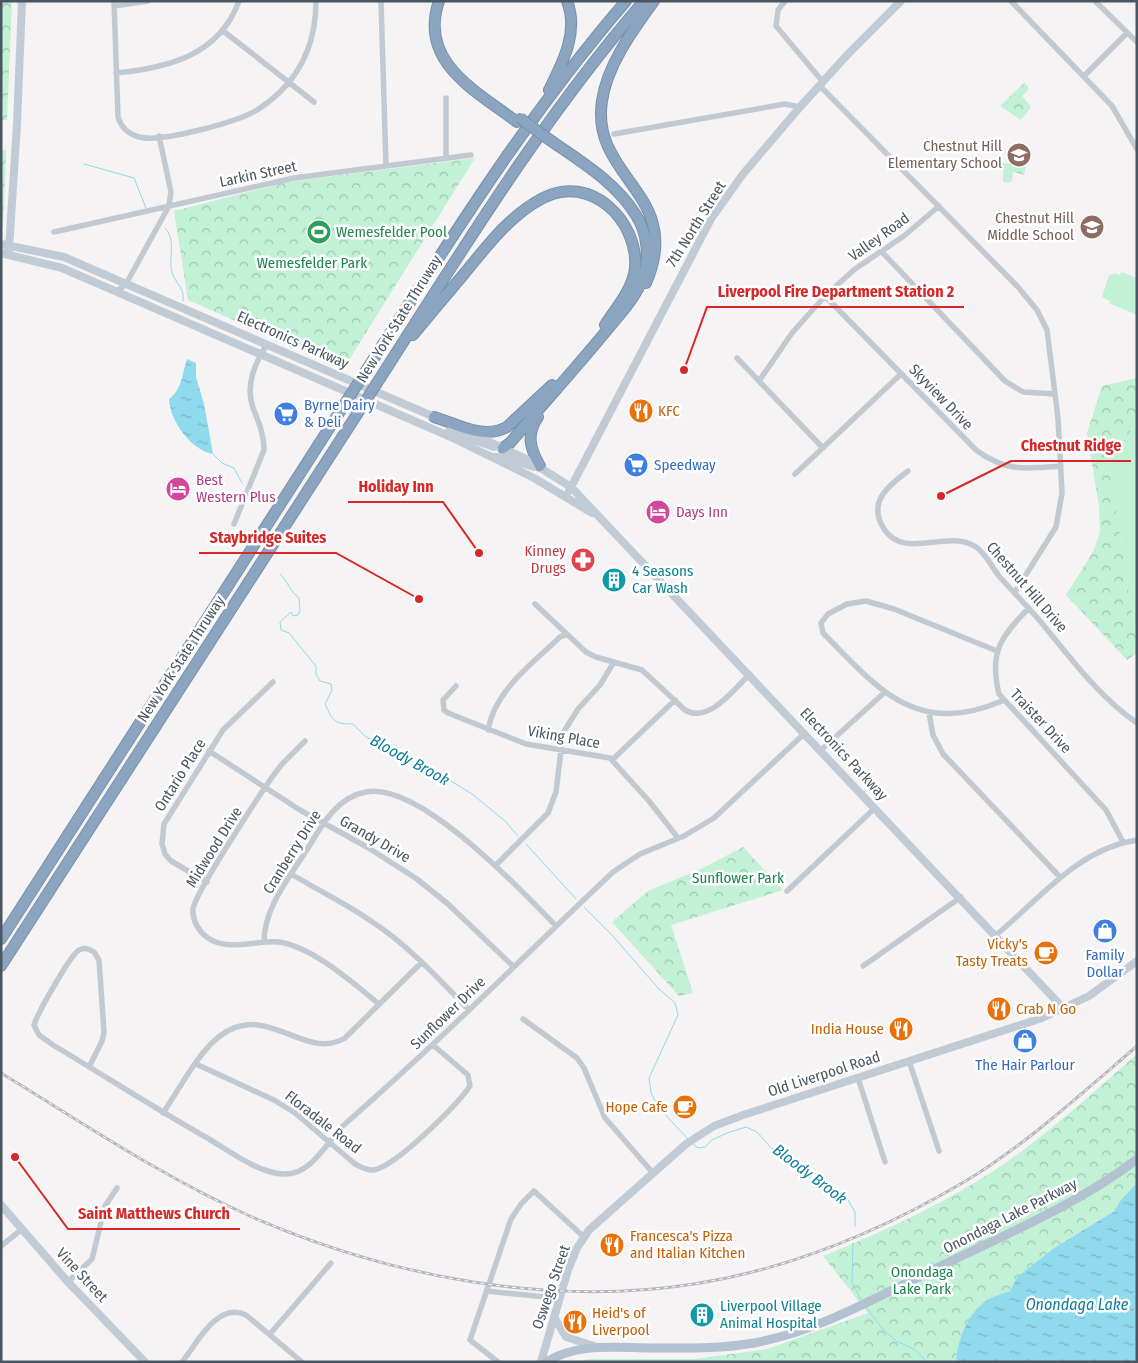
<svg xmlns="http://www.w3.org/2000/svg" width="1138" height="1363" font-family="'Fira Sans Condensed',sans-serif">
<defs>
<pattern id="forest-crowns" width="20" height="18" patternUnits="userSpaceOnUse" patternTransform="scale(1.25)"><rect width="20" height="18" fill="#c3f1d5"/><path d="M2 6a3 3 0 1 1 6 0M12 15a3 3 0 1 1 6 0" fill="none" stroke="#a0c6b0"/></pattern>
<pattern id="water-ripples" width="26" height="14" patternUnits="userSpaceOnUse" patternTransform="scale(1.25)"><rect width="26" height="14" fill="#90daee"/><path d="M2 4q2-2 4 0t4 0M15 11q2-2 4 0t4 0" fill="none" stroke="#78b4c4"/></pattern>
</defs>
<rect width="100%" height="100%" fill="#f5f3f3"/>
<path fill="#c3f1d5" d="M1122 272 1137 278V315L1109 303 1110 301 1102 297 1109 275 1115 273 1120 275Z
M1137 424V645L1108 457Z"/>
<path fill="url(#forest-crowns)" d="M1 1H12L7 120H1Z
M1024 83 1028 86V90L1022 96 1031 107 1021 120 1000 106Z
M1 150H6L3 228 1 229Z
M1015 157 1027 159 1024 175 1013 172 1012 181 1009 183 1003 182V163L1013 164Z
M475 158 344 368 188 300 174 211 287 182Z
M1137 378V424L1108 457 1137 645V653L1127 660 1066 595 1093 552 1100 532 1099 506 1087 433 1102 386Z
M743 847 783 890 671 925 693 993 679 996 612 922 648 891 699 870Z
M1137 1054V1183L1120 1201 1116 1210 1054 1248 1017 1277 1010 1291 990 1298 957 1350 956 1362H575L589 1359H695L767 1349 868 1313 823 1256C890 1229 959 1197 1018 1154 1060 1123 1098 1088 1137 1054Z"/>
<path fill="url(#water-ripples)" d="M187 359 196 363V377L204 404 213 454C191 450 170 421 169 399 182 390 182 374 187 359Z
M1137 1183V1362H956C957 1339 970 1308 991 1298 997 1295 1004 1293 1010 1291L1017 1277 1054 1248 1116 1210 1120 1201Z"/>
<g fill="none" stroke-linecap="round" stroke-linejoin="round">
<path stroke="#90daee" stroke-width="1" d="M84 164 134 178 146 208
M165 228C177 241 168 257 172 273 176 284 185 288 183 301
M213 454 222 463 234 468 242 483
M280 574C288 582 290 591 299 598L300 610 298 615 293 616 291 612 280 622 281 630 289 633 316 666V674L320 681 331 684 332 690 325 704C333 721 334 724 353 724L366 737 382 743 402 757 432 769 472 794 505 821 518 836
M526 844 576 899
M584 907 612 935 658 988 675 1003 678 1015 649 1078 651 1093 659 1108 688 1139
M693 1144 698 1148 705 1147 712 1140 727 1133 746 1127 757 1132 774 1151 822 1186 848 1200 855 1212V1226
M853 1243 852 1282 861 1300
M866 1307 881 1327 896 1341 914 1349 927 1362"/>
<defs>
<path id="highway" d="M439 1C418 62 476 91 517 122
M549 90C563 62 579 32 567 1
M646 283C685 194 590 178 602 101 607 65 633 30 654 1
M413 335C430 314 447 294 464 274 487 246 510 215 543 198 590 173 639 221 635 268 633 289 616 308 605 325
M364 374C446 246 526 117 626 1
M377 383C461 252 542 119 644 1
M434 417C457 424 483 440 507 427L552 385
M538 417C526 434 530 449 540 466
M503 448 510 443C542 405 575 369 607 330 619 315 635 299 642 280 650 259 648 234 636 215 615 181 578 160 547 138
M1 939 346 402
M1 966 361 408"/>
</defs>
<use href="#highway" stroke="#7690ad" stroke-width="12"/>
<path stroke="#c1cad2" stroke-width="5.5" d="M114 1 118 117C121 127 128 134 139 137 161 143 237 122 257 110 265 105 274 98 281 91 305 67 316 35 316 1
M381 1 386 166
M785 1 778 10 776 26 823 82
M1011 1 1112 106 1137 149
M1095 1 1137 42
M114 6 148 1
M222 30 314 102
M116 73C167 68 219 56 239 1
M1084 76 1127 33
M819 85 1018 287 1037 310 1047 330 1058 418 1062 493 1056 527 1015 592
M446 98V158
M614 134 785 104 800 107
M54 232 294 178 471 155
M881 251 1005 381 1023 392 1055 394
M117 291 126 284 169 206 171 192 159 136
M825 296 976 450C1006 472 1025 469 1061 466
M737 358 823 448
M759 381 792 333 825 296 855 269 904 236 939 206
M908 471C888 486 867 502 884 529 905 561 948 528 976 547 987 555 991 566 999 576 1013 592 1027 606 1040 621 1069 656 1099 697 1137 723
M795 474 901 374
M234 524 264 450C264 434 259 423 253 408 245 385 255 363 267 344
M535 604 586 652 596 657 642 670 685 710C709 724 734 689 750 674
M1029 608C1000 637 989 653 999 694L1106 810 1123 842
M997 651 894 609 866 601 847 604 828 614 821 623 823 633C879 690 916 737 1002 701
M456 686 443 700 444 710 448 713 526 744 610 758 649 801 678 838
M929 713 933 735 943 754 1060 877
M488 730C495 690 532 664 560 637L566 634
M305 741C297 749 290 756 283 763 269 779 195 893 193 909 192 920 199 932 208 938 228 952 257 940 279 942 313 947 353 983 379 1004
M821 750 884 693
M209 751 300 810 367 847 417 879 448 904 514 967
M612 760 675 700
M496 865 548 813 556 792 563 733 578 709 600 685 614 662
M291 874C318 890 346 904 371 921 408 945 438 978 468 1009
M207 882 171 861 165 854 162 844 164 824 223 730 273 682
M787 891 875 808
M996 935C1040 899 1077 849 1137 840
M264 942C264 907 290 877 308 848 322 825 337 797 366 792 419 781 521 890 556 926
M863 966 961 897
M523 1019 577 1058 584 1068 605 1118 653 1173
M909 1061 939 1151
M196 1064 274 1100 295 1113 355 1164C361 1167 367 1171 374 1170 396 1166 456 1106 470 1086L468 1075 433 1045
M89 1067 102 1041 104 1032 99 960 94 952C89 949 85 947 79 950 71 954 37 1014 34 1025L39 1035 53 1045C105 1076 156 1109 209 1139 231 1152 258 1173 284 1174 313 1175 327 1140 346 1123 438 1043 524 956 613 872L640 854 684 836 714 818 805 733
M858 1078 885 1162
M163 1113C179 1090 198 1052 220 1036 267 1000 304 1062 345 1038L422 962
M1 1246 22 1229
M68 1282 92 1259 105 1206 117 1188
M486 1291 546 1297 559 1301
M270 1334 331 1263
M182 1362C197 1344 217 1301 246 1315L302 1362
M498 1362 470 1340 511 1219 521 1204 534 1191 584 1237"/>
<path stroke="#c1cbd6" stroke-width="8" d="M1 244 64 257 439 419
M9 249 17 124 22 1
M1 253 62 268 451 437 534 478 592 513
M449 431 494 447
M468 432 526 459 571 487 1064 1009
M495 457H502L534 467
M569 491 711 219 743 174 800 107 848 54 901 1
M1 1205 68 1282 145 1362
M554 1317 566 1337 594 1346
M541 1362 568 1270 577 1248 589 1230 686 1144 714 1126 743 1115 1042 1018 1089 996 1137 961"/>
<path stroke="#b3c2d1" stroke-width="9" d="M546 1362C578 1342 617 1348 653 1348 687 1348 720 1349 754 1343 823 1330 882 1294 945 1264 1007 1234 1083 1201 1137 1159"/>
<use href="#highway" stroke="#8ba5c1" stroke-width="10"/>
<defs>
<path id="rail" d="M1 1073C83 1123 164 1178 252 1217 388 1276 546 1307 694 1284 790 1269 881 1231 964 1182 1027 1144 1081 1094 1137 1046"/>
</defs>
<use href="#rail" stroke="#b5b8bd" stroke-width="3"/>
<use href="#rail" stroke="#fff" stroke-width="1" stroke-dasharray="4" stroke-linecap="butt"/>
<defs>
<path id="highway-bridge" d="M520 118 547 138
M346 402 364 374
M361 408 377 383"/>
</defs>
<use href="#highway-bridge" stroke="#7690ad" stroke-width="12" stroke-linecap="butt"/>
<use href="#highway-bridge" stroke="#8ba5c1" stroke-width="10"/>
</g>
<defs>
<symbol id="school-disc" viewBox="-11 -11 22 22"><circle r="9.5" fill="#8d6e63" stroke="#fff"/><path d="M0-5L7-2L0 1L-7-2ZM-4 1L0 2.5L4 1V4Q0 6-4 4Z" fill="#fff"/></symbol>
<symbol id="stadium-disc" viewBox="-11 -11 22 22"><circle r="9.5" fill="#2e9e5b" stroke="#fff"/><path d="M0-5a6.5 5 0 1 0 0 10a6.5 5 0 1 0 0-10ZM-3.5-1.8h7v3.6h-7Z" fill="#fff"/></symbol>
<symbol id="restaurant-disc" viewBox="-11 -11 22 22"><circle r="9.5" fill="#e8710a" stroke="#fff"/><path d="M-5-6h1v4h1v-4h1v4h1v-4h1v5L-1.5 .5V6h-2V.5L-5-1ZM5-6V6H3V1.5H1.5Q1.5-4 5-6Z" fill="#fff"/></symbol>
<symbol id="supermarket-disc" viewBox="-11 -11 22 22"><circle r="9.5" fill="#3f7fe0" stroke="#fff"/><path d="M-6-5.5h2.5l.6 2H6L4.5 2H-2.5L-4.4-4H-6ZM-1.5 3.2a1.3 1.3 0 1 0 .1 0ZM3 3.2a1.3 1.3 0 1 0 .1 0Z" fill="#fff"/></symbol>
<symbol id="hotel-disc" viewBox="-11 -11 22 22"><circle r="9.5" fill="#d1479c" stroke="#fff"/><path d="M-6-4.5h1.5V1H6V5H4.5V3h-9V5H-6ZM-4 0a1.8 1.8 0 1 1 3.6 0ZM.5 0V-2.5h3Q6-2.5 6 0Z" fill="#fff"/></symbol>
<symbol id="pharmacy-disc" viewBox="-11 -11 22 22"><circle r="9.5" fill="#e0444e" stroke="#fff"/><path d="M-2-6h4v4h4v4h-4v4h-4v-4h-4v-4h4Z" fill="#fff"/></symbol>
<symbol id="building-disc" viewBox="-11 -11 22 22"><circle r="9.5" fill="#0f9aa8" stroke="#fff"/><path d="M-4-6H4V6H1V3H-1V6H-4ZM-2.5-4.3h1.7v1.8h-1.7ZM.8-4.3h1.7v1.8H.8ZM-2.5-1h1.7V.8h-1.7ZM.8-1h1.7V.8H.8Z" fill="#fff"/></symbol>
<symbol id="shop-disc" viewBox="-11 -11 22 22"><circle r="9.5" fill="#3f7fe0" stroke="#fff"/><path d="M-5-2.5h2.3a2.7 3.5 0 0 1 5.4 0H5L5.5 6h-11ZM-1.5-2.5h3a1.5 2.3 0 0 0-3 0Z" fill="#fff"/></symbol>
<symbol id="cafe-disc" viewBox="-11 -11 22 22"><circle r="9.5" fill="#e8710a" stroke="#fff"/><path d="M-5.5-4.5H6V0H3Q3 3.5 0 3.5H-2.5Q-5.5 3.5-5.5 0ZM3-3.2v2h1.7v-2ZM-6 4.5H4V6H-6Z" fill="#fff"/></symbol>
</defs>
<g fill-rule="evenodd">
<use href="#school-disc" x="1005" y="141" width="28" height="28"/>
<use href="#school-disc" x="1078" y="213" width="28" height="28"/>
<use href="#stadium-disc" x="305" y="218" width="28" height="28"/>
<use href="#restaurant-disc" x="627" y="397" width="28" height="28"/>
<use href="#supermarket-disc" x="272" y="400" width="28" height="28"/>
<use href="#supermarket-disc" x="622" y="451" width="28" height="28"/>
<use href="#hotel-disc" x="164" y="475" width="28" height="28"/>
<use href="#hotel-disc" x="644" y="498" width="28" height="28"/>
<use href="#pharmacy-disc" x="569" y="546" width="28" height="28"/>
<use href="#building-disc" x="600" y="566" width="28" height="28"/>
<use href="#shop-disc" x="1091" y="917" width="28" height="28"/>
<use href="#cafe-disc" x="1032" y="939" width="28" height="28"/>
<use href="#restaurant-disc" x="985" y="995" width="28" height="28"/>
<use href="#restaurant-disc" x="887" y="1015" width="28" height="28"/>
<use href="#shop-disc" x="1011" y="1027" width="28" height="28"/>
<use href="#cafe-disc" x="671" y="1093" width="28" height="28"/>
<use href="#restaurant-disc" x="598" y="1231" width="28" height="28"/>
<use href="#building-disc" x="688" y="1301" width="28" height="28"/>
<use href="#restaurant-disc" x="561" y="1308" width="28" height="28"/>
</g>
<g text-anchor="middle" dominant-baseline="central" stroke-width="5" stroke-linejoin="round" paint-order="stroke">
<g font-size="15" fill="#785e54" stroke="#fff" text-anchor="end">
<text x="1002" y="146">Chestnut Hill<tspan x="1002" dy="17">Elementary School</tspan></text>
<text x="1074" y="218">Chestnut Hill<tspan x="1074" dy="17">Middle School</tspan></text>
</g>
<g font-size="15" fill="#4a5661" stroke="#fff">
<text transform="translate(258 174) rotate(-12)">Larkin Street</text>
<text transform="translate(696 224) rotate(-58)">7th North Street</text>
<text transform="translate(879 237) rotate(-36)">Valley Road</text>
<text transform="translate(399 319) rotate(-58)">New York State Thruway</text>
<text transform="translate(293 340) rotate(24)">Electronics Parkway</text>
<text transform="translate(941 397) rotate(46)">Skyview Drive</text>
<text transform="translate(1027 587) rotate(49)">Chestnut Hill Drive</text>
<text transform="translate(181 659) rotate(-57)">New York State Thruway</text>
<text transform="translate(1041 721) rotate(47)">Traister Drive</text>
<text transform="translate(564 737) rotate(10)">Viking Place</text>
<text transform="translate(844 754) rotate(47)">Electronics Parkway</text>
<text transform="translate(180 775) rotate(-58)">Ontario Place</text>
<text transform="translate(375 839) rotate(30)">Grandy Drive</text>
<text transform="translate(214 847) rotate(-58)">Midwood Drive</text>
<text transform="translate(292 852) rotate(-58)">Cranberry Drive</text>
<text transform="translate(448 1013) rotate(-44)">Sunflower Drive</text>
<text transform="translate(824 1074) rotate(-18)">Old Liverpool Road</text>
<text transform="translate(323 1122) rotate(38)">Floradale Road</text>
<text transform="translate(1010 1216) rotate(-27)">Onondaga Lake Parkway</text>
<text transform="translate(82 1275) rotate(47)">Vine Street</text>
<text transform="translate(551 1287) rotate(-71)">Oswego Street</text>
</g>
<g font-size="15" fill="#27864d" stroke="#fff" text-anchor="start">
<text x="336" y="232">Wemesfelder Pool</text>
</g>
<g font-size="15" fill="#17864f" stroke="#fff">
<text x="312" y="263">Wemesfelder Park</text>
<text x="738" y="878">Sunflower Park</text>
<text x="922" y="1272">Onondaga<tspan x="922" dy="17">Lake Park</tspan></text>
</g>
<g font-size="15" fill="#366cbe" stroke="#fff" text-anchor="start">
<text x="304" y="405">Byrne Dairy<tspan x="304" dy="17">&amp; Deli</tspan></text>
<text x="654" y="465">Speedway</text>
<text x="1105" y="955" text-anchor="middle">Family<tspan x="1105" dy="17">Dollar</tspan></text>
<text x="1025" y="1065" text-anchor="middle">The Hair Parlour</text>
</g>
<g font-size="15" fill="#c56008" stroke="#fff" text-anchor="start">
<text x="658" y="411">KFC</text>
<text x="1028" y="944" text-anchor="end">Vicky's<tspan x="1028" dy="17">Tasty Treats</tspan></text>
<text x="1016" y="1009">Crab N Go</text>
<text x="884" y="1029" text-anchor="end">India House</text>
<text x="668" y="1107" text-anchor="end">Hope Cafe</text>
<text x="630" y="1236">Francesca's Pizza<tspan x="630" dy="17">and Italian Kitchen</tspan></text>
<text x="592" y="1313">Heid's of<tspan x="592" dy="17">Liverpool</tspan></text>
</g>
<g font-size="15" fill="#b23c85" stroke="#fff" text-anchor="start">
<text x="196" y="480">Best<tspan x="196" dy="17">Western Plus</tspan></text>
<text x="676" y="512">Days Inn</text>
</g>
<g font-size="15" fill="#be3a42" stroke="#fff" text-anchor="end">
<text x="566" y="551">Kinney<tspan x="566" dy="17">Drugs</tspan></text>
</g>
<g font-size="15" fill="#0d838f" stroke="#fff" text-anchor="start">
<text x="632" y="571">4 Seasons<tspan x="632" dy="17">Car Wash</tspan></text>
<text x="720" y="1306">Liverpool Village<tspan x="720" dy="17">Animal Hospital</tspan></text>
</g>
<g font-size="16" font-style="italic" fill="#0c7c9b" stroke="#fff">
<text transform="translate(410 760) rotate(29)">Bloody Brook</text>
<text transform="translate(810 1174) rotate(37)">Bloody Brook</text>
<text x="1077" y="1304">Onondaga Lake</text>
</g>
</g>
<path fill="none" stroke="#d62828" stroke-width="2" d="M684 370L707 307H964M941 496L1011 461H1131M479 553L443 502H348M419 599L336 553H199M15 1157L68 1229H240"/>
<g fill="#d62828" stroke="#fff" stroke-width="2">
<circle cx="684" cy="370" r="5"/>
<circle cx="941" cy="496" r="5"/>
<circle cx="479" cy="553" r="5"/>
<circle cx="419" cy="599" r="5"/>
<circle cx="15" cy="1157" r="5"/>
</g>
<g font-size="16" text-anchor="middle" font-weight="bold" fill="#d62828" stroke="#fff" stroke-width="5" stroke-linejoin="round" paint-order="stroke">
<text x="836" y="297">Liverpool Fire Department Station 2</text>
<text x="1071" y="451">Chestnut Ridge</text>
<text x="396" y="492">Holiday Inn</text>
<text x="268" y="543">Staybridge Suites</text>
<text x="154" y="1219">Saint Matthews Church</text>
</g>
<rect width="1138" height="1363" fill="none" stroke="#4a5661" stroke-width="5"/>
</svg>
